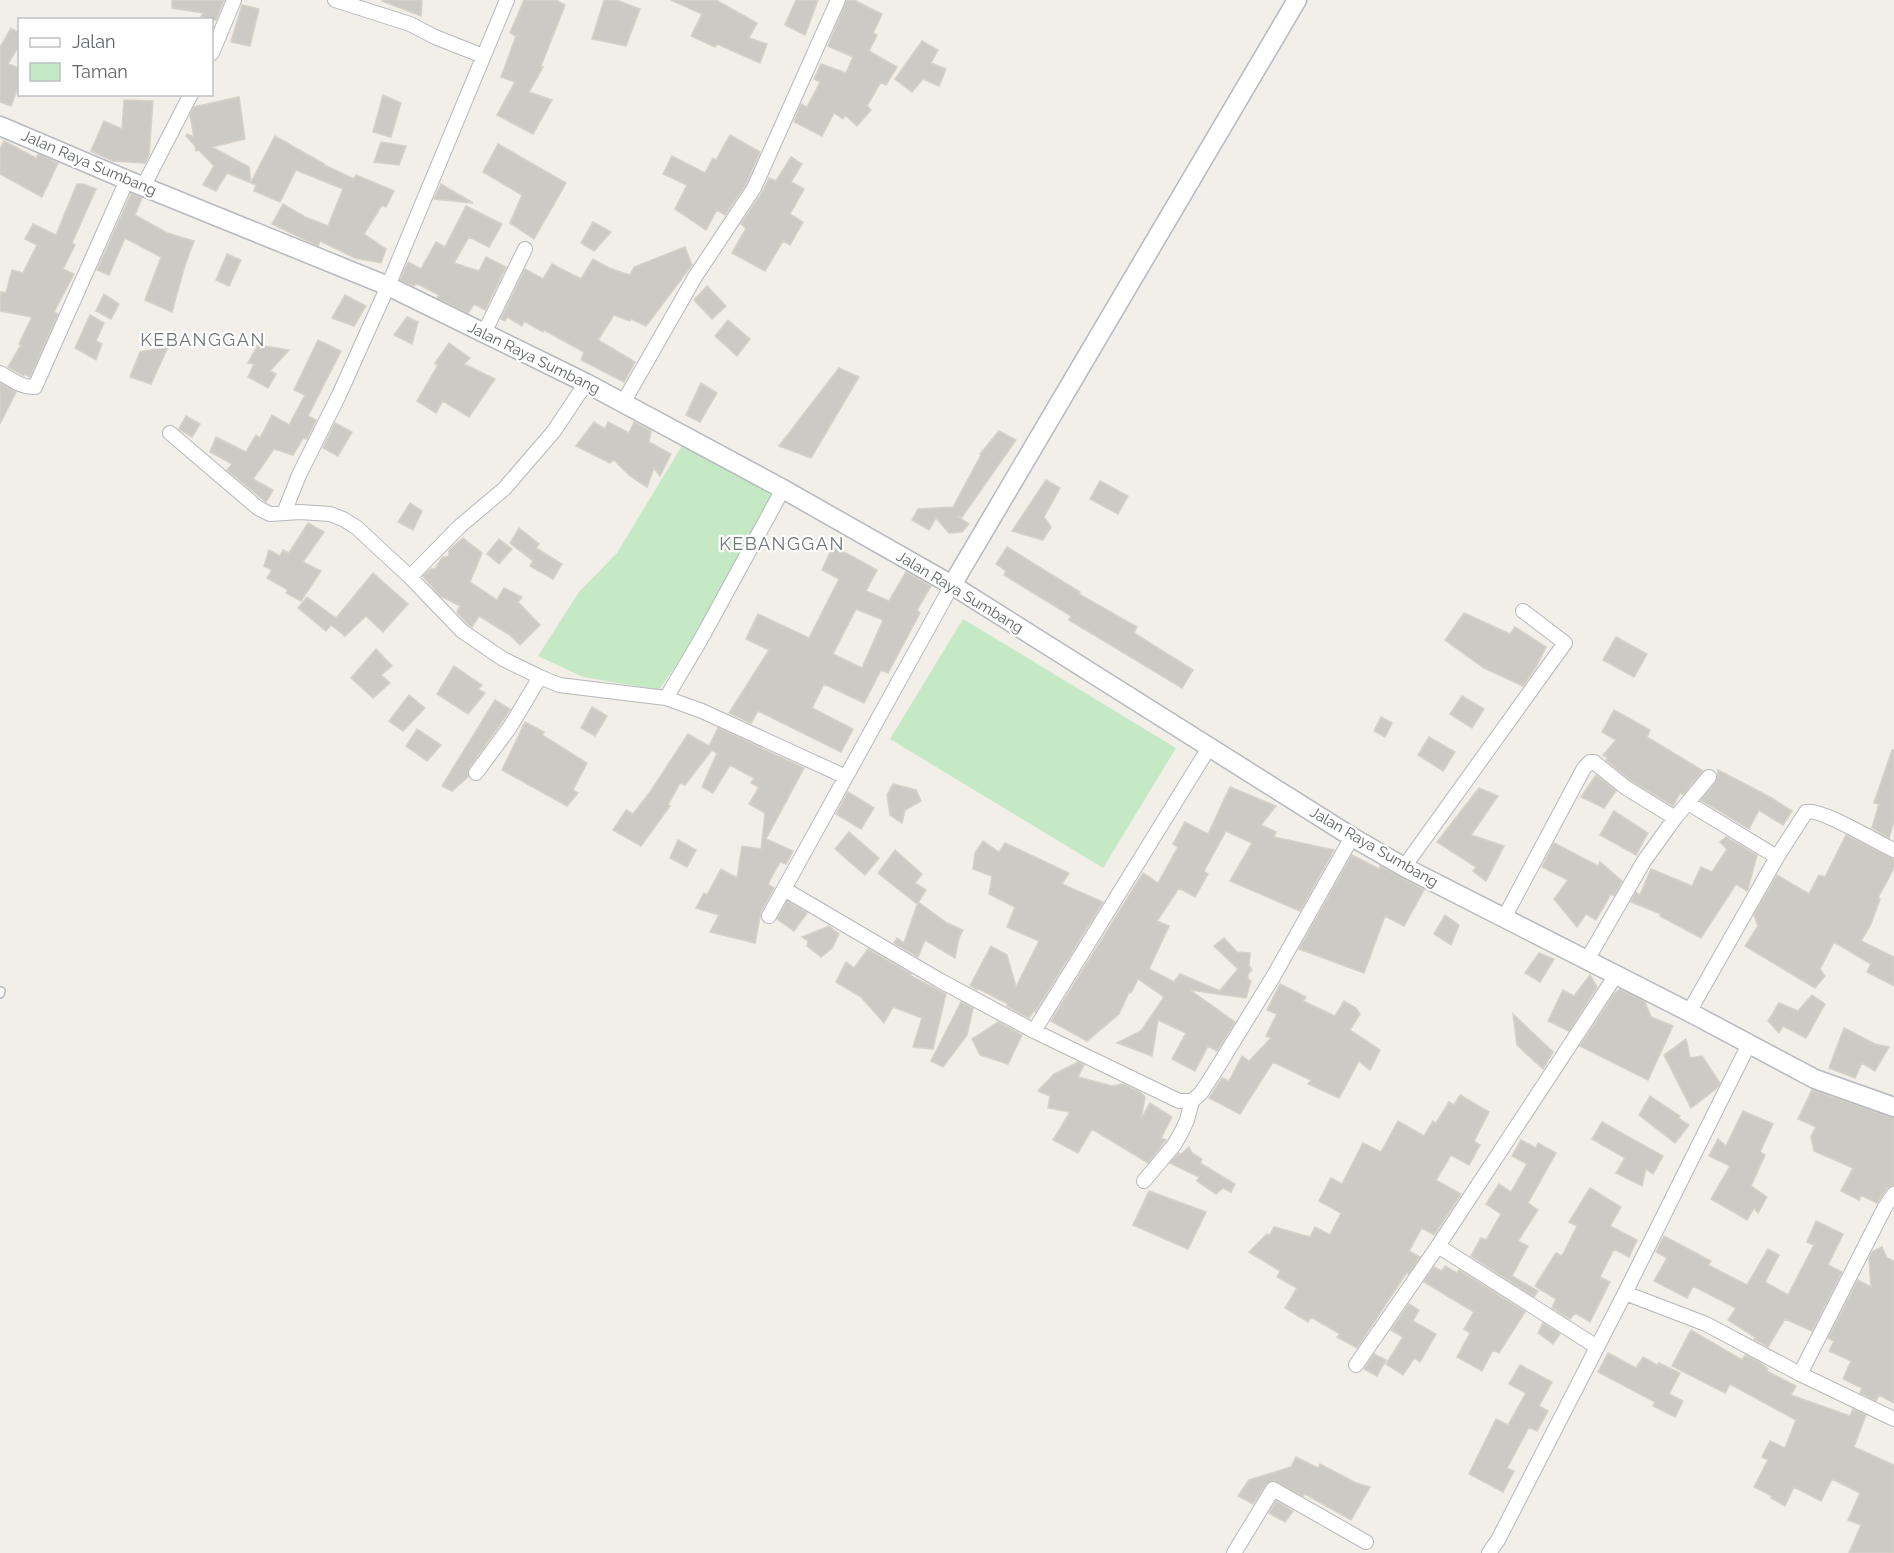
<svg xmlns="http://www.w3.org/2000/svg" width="1894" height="1553" font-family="Raleway,sans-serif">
<rect width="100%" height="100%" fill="#f1efe8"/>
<path fill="#c5e8c5" d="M683 444 774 494 695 637 659 690 583 677 538 656 579 592 617 553Z
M963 619 1176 748 1103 868 890 739Z"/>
<path fill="#cccac5" stroke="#d6d1c6" stroke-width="1.5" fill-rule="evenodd" d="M172 0H224L216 20H199L203 13 172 8Z
M382 0H422L421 16 382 1Z
M524 0H556L565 5 541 66 543 67 529 92 552 100 533 134 497 115 515 82 501 77 516 36 510 33Z
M604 0H616L640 9 626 46 592 39Z
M671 0H716L757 23 749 38 767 44 760 63 717 44 715 47 691 36 702 14Z
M796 0H818L805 35 785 25Z
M847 0H854L882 14 873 33 877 35 869 51 897 67 886 85 881 82 867 106 871 110 857 126 845 115 843 119 834 113 822 136 794 122 801 104 807 107 820 82 814 79 821 64 846 73 853 57 828 46Z
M242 5 259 9 250 46 231 42Z
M11 28 20 34V44L8 64 20 68V82L11 106 0 102V47Z
M922 41 938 50 931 63 946 69 939 86 923 79 912 92 895 79Z
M383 95 401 103 391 137 373 132Z
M239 97 245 139 212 147 249 167 251 182 275 136 324 164V165L354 179 356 175 394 191 386 207 382 205 364 234 386 249 381 263 355 258 320 241 318 246 272 224 283 204 305 217 328 226 343 189 296 170 280 202 254 191 256 185 227 173 216 191 203 185 214 166 199 150 196 151 195 146 186 136 187 134 194 137 190 115 194 107Z
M124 100 153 101 149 155 145 163 113 161 91 151 104 121 122 129Z
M730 135 760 152 746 184 725 215 717 210 706 230 675 209 687 185 663 174 672 156 705 173 713 158 716 160Z
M4 141 36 158 38 154 58 163 42 197 0 174V149Z
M381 142 406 146 399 165 374 162Z
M498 144 566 183 534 239 510 223 522 195 483 172Z
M791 157 802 164 791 182 804 189 790 214 803 222 790 245 783 241 765 271 732 253 746 228 741 224 762 193 769 178 776 181Z
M77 184H83L96 189 72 243 75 245 63 269 74 274 54 312 58 314 30 377 25 374 24 376 8 367 21 345 19 344 32 317 0 311 1 292 6 293 12 270 23 273 37 245 25 239 33 224 56 235Z
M441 184 473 203 434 199Z
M131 194 142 198 135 215 167 233 194 241 185 265 172 312 145 300 161 257 125 238 109 275 97 270Z
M466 206 502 224 489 247 469 237 454 263 479 271 486 257 506 267 485 310 474 304 468 313 437 298 439 295 416 283 414 286 400 280 408 262 421 269 436 242 445 247Z
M593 222 611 232 594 251 581 243Z
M685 247 692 265 646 326 631 319 630 321 614 315 598 340 635 362 624 382 581 360 584 352 544 330 543 332 524 321 522 326 507 317 505 321 501 319 525 269 543 279 552 264 581 279 593 259 609 268 630 275 634 267Z
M227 254 241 260 229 286 216 280Z
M707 286 726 306 712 319 694 300Z
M104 294 119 304 111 319 96 311Z
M345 295 366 306 354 326 332 318Z
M90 315 104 323 96 341 102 344 96 360 75 348Z
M407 317 418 322 412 344 394 335Z
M728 320 750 339 737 356 715 336Z
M318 340 341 351 308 416 316 420 307 439 303 438 293 455 274 449 253 479 273 490 266 502 227 470 232 464 210 452 216 437 246 452 256 435 260 438 272 415 289 425 305 395 294 390Z
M449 343 470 358 464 364 495 379 469 417 443 401 436 413 417 401 438 365 435 363Z
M258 345 289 350 270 371 276 374 268 388 248 377 254 364 248 363Z
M168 347 151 384 130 377 140 352Z
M839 368 859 377 811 458 779 446Z
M0 383 16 392 0 424Z
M701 383 717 393 700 422 686 415Z
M186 416 200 424 192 437 179 429Z
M594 422 605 429 608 422 629 433 634 422 651 431 649 442 671 454 660 476 654 468 647 487 630 476 614 460 610 463 576 446Z
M335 423 352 432 338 456 323 448Z
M999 431 1016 440 962 517 957 516 969 524 962 532 949 533 936 518 929 530 912 520 918 509 953 507 981 455 980 454Z
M1046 480 1060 488 1044 517 1051 527 1043 540 1012 531Z
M1100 481 1128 496 1118 514 1090 499Z
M410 503 422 511 413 530 398 522Z
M308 523 324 532 303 562 321 571 301 601 286 593 288 590 267 578 272 570 264 566 269 550 280 556 283 550 289 553Z
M519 528 539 544 536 548 562 564 553 579 530 566 533 561 510 543Z
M463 538 482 553 470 582 497 600 504 588 522 597 518 602 540 625 520 645 510 635 479 616 472 627 468 624 457 612 460 606 440 596 423 576 431 569H435L442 558 449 556V550Z
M499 539 512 549 499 564 487 554Z
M833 546 877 570 866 591 889 601 906 572 931 586 917 610 920 613 888 673 881 670 864 703 824 684 812 708 853 729 841 752 758 711 751 723 729 713 769 650 746 639 758 614 809 638 839 579 822 570ZM856 609 883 620 862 668 833 654Z
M1007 547 1080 592 1079 594 1137 627 1134 633 1193 670 1182 688 1069 620 1071 616 1004 575 1006 571 996 564Z
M373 573 408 604 383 632 366 616 345 636 331 625 326 631 298 608 307 597 336 618Z
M1464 613 1510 634 1515 627 1546 647 1536 667 1523 686 1484 668 1445 640Z
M1616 637 1647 654 1634 677 1603 660Z
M376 649 392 666 381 675 390 683 373 698 351 678Z
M454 666 482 685 478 689 485 693 468 714 437 694Z
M409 695 425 708 403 731 389 721Z
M1462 696 1484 709 1472 728 1450 714Z
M495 700 510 709 502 722 469 768 468 777 452 791 442 786Z
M592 707 607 716 595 736 581 728Z
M1614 710 1650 730 1647 737 1703 771 1683 795 1680 793 1673 806 1630 780 1606 760 1608 758 1603 755 1616 740 1602 732Z
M1381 717 1392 723 1385 737 1374 731Z
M525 722 544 732 542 735 587 763 573 790 578 793 567 806 502 770Z
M718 728 804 768 766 839 793 851 786 864 780 862 768 884 774 888 761 912 755 943 710 932 719 915 696 908 704 893 707 895 721 869 737 878 742 846 761 849 765 813 749 804 759 787 751 783 754 778 730 765 713 793 702 787 717 753 712 750 685 785 680 783 668 805 670 806 641 846 613 830 626 810 633 814 650 792 688 734 709 746Z
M417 729 441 745 427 761 406 746Z
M1429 737 1455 752 1443 771 1418 755Z
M1892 750H1894V821L1889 838 1872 828 1879 804 1874 803Z
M1718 770 1770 797 1792 811 1783 825 1759 810 1749 829 1701 800 1716 782Z
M1596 775 1616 791 1604 808 1581 797Z
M893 784 916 790 921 801 905 810 902 823 890 815 887 795Z
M1230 787 1276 806 1261 825 1276 832 1274 837 1334 850 1300 911 1230 881 1252 843 1226 831 1204 871 1208 874 1195 897 1179 888 1157 921 1169 926 1149 969 1174 982 1180 974 1218 990 1217 994 1190 990 1235 1022 1217 1051 1208 1046 1195 1071 1172 1059 1186 1033 1158 1020 1152 1056 1117 1043 1141 1031 1164 997 1138 979 1131 993 1129 992 1119 1014 1087 1041 1051 1021 1143 873 1158 883 1178 847 1173 844 1185 822 1208 834Z
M1479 788 1498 796 1471 835 1504 846 1486 881 1473 871 1476 867 1437 842Z
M848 792 874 808 861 829 836 814Z
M1614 811 1648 833 1636 855 1600 835Z
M849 832 879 858 865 875 835 849Z
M1846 835 1894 859V868L1878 898 1880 899 1871 924 1861 941 1894 957V986L1867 972 1871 964 1834 942 1820 969 1825 976 1815 988 1745 946 1758 926 1754 915 1777 875 1809 894 1819 875 1825 877Z
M1726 837 1757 855 1748 889 1747 891 1736 884 1701 938 1660 916 1661 914 1631 902 1636 892 1640 895 1651 869 1692 886 1701 867 1712 872 1727 849 1720 842Z
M678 840 696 850 687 867 670 858Z
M983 841 999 852 1005 843 1069 873 1062 884 1103 902 1035 1012 1034 1011 1029 1018 1007 1006 1008 1004 977 988V990L970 986 991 946 1007 955 1016 987 1039 941 1007 927 1015 907 989 894 992 876 973 869 975 853Z
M1554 843 1598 866 1600 862 1622 881 1614 896 1611 894 1596 920 1586 914 1577 927 1554 899 1568 880 1542 867Z
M895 850 922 874 915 883 926 890 917 904 878 873Z
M1352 855 1379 869 1380 866 1424 890 1404 926 1385 916 1364 973 1299 949Z
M787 901 807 913 794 931 777 919Z
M918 902 947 923 963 930 959 938 955 958 925 940 918 957 894 943 897 938 904 943Z
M1445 915 1459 925 1451 945 1434 934Z
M829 926 839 934 832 948 821 957 807 946 808 941 802 937Z
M1224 938 1237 952 1250 953 1249 966 1252 970 1248 974V979L1251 981 1246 998 1217 994 1238 969 1214 946Z
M868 949 911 974V976L946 994 933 1049 913 1047 922 1018 893 1007 884 1023 861 997 836 982 846 962 854 968Z
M1539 953 1554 959 1540 982 1525 973Z
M1590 975 1597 987 1569 1031 1548 1021 1563 990 1574 996Z
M1280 984 1306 997 1303 1001 1335 1016 1344 1001 1356 1008 1360 1014 1350 1030 1380 1050 1370 1070 1359 1061 1339 1098 1308 1084 1311 1080 1273 1062 1240 1114 1209 1098 1222 1078 1229 1081 1242 1056 1249 1061 1271 1038 1266 1036 1277 1014 1267 1010Z
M1620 989 1645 1002 1651 1017 1673 1026 1648 1080 1580 1046 1614 994Z
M1812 995 1825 1004 1806 1038 1783 1026 1779 1033 1768 1021 1779 1003 1798 1011Z
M961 1002 973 1008 967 1035 943 1067 931 1061Z
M1513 1014 1553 1052 1543 1069 1517 1045Z
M998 1022 1022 1035 1008 1064 980 1055 972 1039Z
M1844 1028 1875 1044 1889 1047 1875 1071 1862 1063 1855 1078 1829 1068Z
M1686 1039 1690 1058 1702 1056 1720 1083 1717 1088 1691 1108 1664 1055Z
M1078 1062 1084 1065 1078 1077 1112 1086 1123 1084 1140 1092 1145 1097 1141 1119 1150 1103 1172 1117 1161 1138 1166 1140 1148 1163 1092 1129 1078 1153 1053 1140 1070 1112 1048 1108 1050 1096 1038 1091 1054 1074Z
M1812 1090 1894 1118V1185L1887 1188 1877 1203 1861 1195 1859 1200 1841 1191 1853 1168 1814 1151 1811 1136 1816 1127 1798 1119Z
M1460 1095 1489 1112 1474 1141 1480 1145 1469 1165 1451 1155 1436 1180 1461 1194 1434 1235 1422 1228 1409 1251 1420 1257 1409 1273 1407 1272 1357 1348 1337 1337 1340 1334 1311 1317 1308 1322 1285 1308 1297 1288 1277 1277 1280 1271 1249 1252 1267 1234 1270 1235 1274 1227 1310 1237 1315 1227 1330 1235 1341 1213 1319 1201 1331 1178 1342 1184 1363 1143 1381 1152 1398 1121 1424 1136 1433 1121 1436 1123 1449 1102 1454 1105Z
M1650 1096 1680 1116 1678 1118 1689 1125 1675 1143 1639 1115Z
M1743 1111 1773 1124 1760 1152 1765 1155 1751 1186 1767 1197 1758 1213 1754 1208 1747 1220 1711 1199 1730 1166 1709 1156 1718 1139 1726 1146Z
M1602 1122 1663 1156 1653 1174 1646 1169 1642 1186 1616 1173 1625 1158 1592 1139Z
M1521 1140 1536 1148 1538 1143 1556 1153 1528 1203 1538 1210 1518 1241 1528 1246 1512 1276 1538 1291 1534 1297 1471 1256 1481 1238 1486 1240 1501 1214 1486 1204 1499 1184 1511 1192 1527 1164 1512 1156Z
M1189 1147 1192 1153 1202 1159 1200 1163 1235 1184 1231 1192 1223 1188 1216 1194 1197 1181 1199 1177 1170 1163 1179 1153 1180 1155Z
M1590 1188 1621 1207 1610 1226 1637 1240 1629 1257 1614 1249 1600 1277 1610 1282 1590 1322 1575 1313 1570 1319 1552 1308 1556 1299 1535 1286 1556 1253 1562 1256 1577 1226 1569 1222Z
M1149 1191 1206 1212 1188 1249 1133 1225Z
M1816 1221 1843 1234 1828 1265 1842 1272 1812 1331 1785 1319 1768 1347 1754 1339 1755 1337 1728 1320 1736 1308 1693 1286 1687 1298 1654 1281 1667 1258 1656 1252 1664 1236 1711 1261 1708 1265 1747 1285 1768 1249 1779 1255 1765 1282 1788 1295 1814 1245 1807 1242Z
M1882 1247 1887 1258 1894 1261V1403L1879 1395 1876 1401 1860 1393 1862 1388 1843 1379 1851 1361 1829 1351 1834 1341 1828 1338 1858 1280 1871 1287 1869 1258 1873 1251Z
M1445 1266 1457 1273 1459 1270 1525 1312 1499 1353 1493 1350 1482 1371 1457 1357 1470 1333 1464 1329 1474 1312 1424 1282 1434 1267 1442 1271Z
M1409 1304 1419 1310 1413 1321 1436 1334 1420 1362 1414 1358 1403 1375 1386 1364 1403 1337 1391 1330Z
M1543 1323 1560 1334 1553 1344 1538 1333Z
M1691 1330 1742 1360 1745 1355 1759 1362 1768 1369 1767 1371 1796 1386 1791 1395 1850 1416 1853 1409 1866 1415 1854 1447 1894 1465V1553H1849L1861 1525 1848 1520 1860 1493 1832 1479 1821 1501 1794 1487 1785 1506 1771 1498 1772 1496 1754 1487 1768 1460 1762 1457 1770 1441 1785 1448 1796 1420 1730 1384 1725 1393 1672 1366Z
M1608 1353 1636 1368 1643 1357 1657 1365 1659 1363 1680 1373 1669 1394 1683 1401 1675 1417 1653 1406 1655 1402 1598 1372Z
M1374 1354 1386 1360 1377 1376 1364 1369Z
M1520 1365 1552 1382 1539 1406 1548 1411 1537 1431 1529 1427 1507 1468 1514 1471 1503 1492 1469 1474 1496 1419 1508 1425 1526 1393 1509 1384Z
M1296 1457 1318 1468 1320 1464 1356 1483 1370 1487 1351 1520 1305 1494 1303 1496 1274 1480 1266 1484 1253 1504 1238 1496 1249 1480 1291 1467Z
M1276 1501 1293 1511 1285 1522 1269 1513Z"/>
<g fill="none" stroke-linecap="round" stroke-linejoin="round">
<defs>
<path id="lane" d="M0 994 1 991"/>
<path id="street" d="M335 0 410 24 435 37 483 56
M212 53 234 0
M143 187 191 94
M484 333 525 249
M0 373C11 379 22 388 35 387L127 180
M623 403 695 277 754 188 838 0
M170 433 258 508 270 514 300 512 330 514 343 519 356 527 410 577 462 631 503 659 540 677 559 685 666 698 702 711 846 777
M284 513 299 475 339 395 388 286 507 0
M410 577 460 526 504 489 554 431 586 383
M666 698 701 639 783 489
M476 773 510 727 540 677
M1688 803 1777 857
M1404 867 1565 643 1523 611
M784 889 939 980 1034 1031 1179 1101H1192
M769 916 952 585
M1504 918 1584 768 1590 762H1594L1625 787 1675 818
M1587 960 1644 861 1675 818 1709 777
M1689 1012 1777 857 1806 812C1819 807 1878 843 1894 850
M1034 1031 1210 746
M1144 1181 1174 1145 1181 1133 1187 1120 1192 1101 1201 1093 1214 1073 1273 977 1352 837
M1438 1246 1597 1347
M1625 1293 1706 1324 1800 1374 1894 1419
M1356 1365 1438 1246 1616 975
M1800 1374 1885 1207 1894 1194
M1234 1553 1273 1489 1366 1542
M1489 1553 1498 1540 1625 1293 1749 1044"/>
<path id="secondary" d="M0 126 127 180 388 286 586 383 783 489 952 585 1352 837 1404 867 1689 1012 1815 1079 1894 1107
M952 585 1297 0"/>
</defs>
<use href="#lane" stroke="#b5b8bc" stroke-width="10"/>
<use href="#street" stroke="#b5b8bc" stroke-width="16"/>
<use href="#secondary" stroke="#b6babf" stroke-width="21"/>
<use href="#lane" stroke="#fff" stroke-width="7"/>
<use href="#street" stroke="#fff" stroke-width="14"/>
<use href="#secondary" stroke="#fff" stroke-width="18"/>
</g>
<g text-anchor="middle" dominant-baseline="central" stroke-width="4.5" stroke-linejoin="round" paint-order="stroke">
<g font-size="15" fill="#5f6368" stroke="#fff">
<text transform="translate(89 163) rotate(23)">Jalan Raya Sumbang</text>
<text transform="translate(534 358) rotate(26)">Jalan Raya Sumbang</text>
<text transform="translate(960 592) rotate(31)">Jalan Raya Sumbang</text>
<text transform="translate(1374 847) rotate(30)">Jalan Raya Sumbang</text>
</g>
<g font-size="18" letter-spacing="1.5" fill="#70757a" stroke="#fff">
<text x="203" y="339">KEBANGGAN</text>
<text x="782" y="543">KEBANGGAN</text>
</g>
</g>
<rect x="18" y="18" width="195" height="78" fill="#ffffff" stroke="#bfc1c3" stroke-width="1.5"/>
<rect x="30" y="38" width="30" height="9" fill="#ffffff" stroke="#bfc1c3" stroke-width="1.5"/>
<text x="72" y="48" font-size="18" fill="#5f6368">Jalan</text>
<rect x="30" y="63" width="30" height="18" fill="#c5e8c5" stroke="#bfc1c3" stroke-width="1.5"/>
<text x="72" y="78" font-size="18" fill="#5f6368">Taman</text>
</svg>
